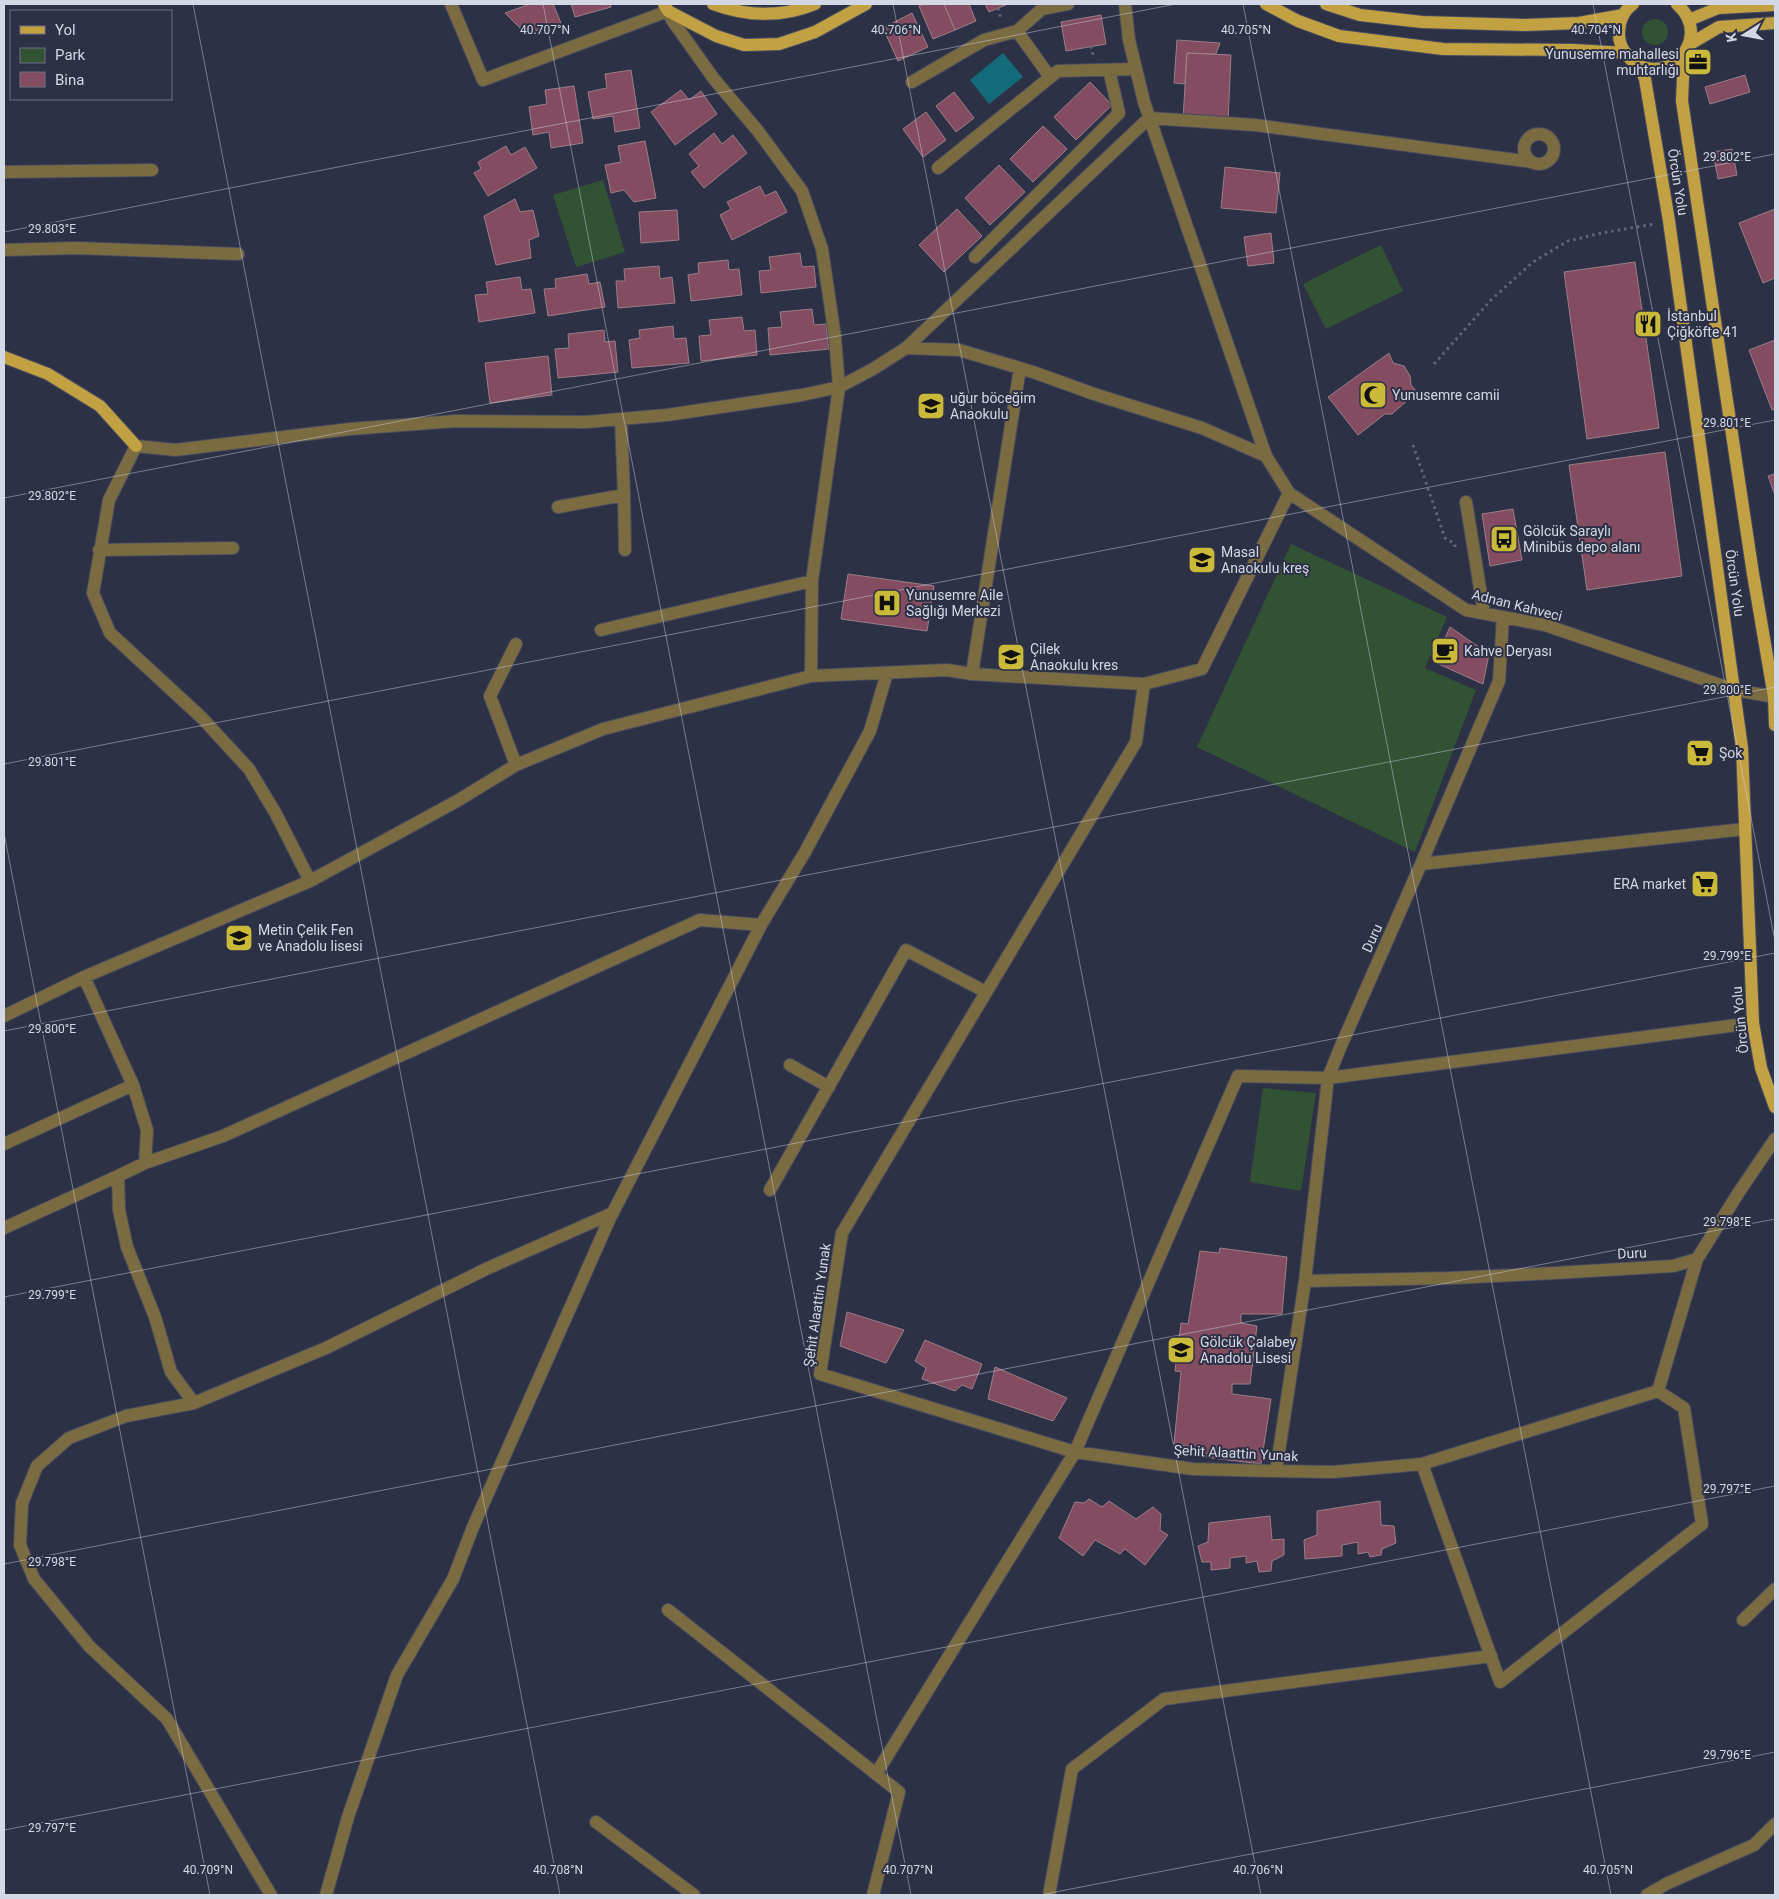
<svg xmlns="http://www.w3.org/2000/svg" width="1779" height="1899" font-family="Roboto,sans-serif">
<rect width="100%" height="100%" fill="#2d3146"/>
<path fill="#325234" d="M1642 32a13 13 0 1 1 26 0a13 13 0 1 1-26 0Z
M603 180 625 252 576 267 553 195Z
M1381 245 1403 291 1326 329 1303 284Z
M1291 544 1447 617 1425 668 1476 690 1415 852 1197 747Z
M1263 1088 1316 1093 1301 1191 1250 1182Z"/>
<path fill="#136b79" d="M1003 53 1023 77 989 104 970 80Z"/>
<path fill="#834c61" stroke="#9b7e88" d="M530 4H553L561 23 526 34 505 13Z
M571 4H610L611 7 575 17Z
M924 4H944L955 30 933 39 919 6Z
M944 4H969L976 21 955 30Z
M985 4H1008L989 12Z
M912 13 928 47 898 61 883 28Z
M1101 15 1106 44 1066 51 1061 22Z
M1177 40 1220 43 1216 54 1187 53 1185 84 1174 83Z
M1187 53 1231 55 1228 121 1183 119Z
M631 70 640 128 615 132 613 116 593 119 588 92 607 88 605 74Z
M1745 75 1750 92 1710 104 1705 87Z
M1090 82 1112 105 1076 140 1054 117Z
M574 86 583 143 551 148 549 132 533 135 529 107 547 104 545 90Z
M681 90 689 100 701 91 717 114 675 145 651 112Z
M954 92 974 118 956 132 936 106Z
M926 112 946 140 923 157 903 129Z
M1043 126 1067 149 1033 182 1010 159Z
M714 133 722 144 733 135 747 153 704 188 691 172 699 166 689 154Z
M645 141 656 198 634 202 624 190 611 193 605 165 621 162 618 146Z
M506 146 511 155 525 147 537 168 488 196 474 173 481 169 478 162Z
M1732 149 1737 175 1718 179 1713 152Z
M999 165 1025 192 990 225 965 198Z
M1225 167 1280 173 1276 213 1221 208Z
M760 186 765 196 776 191 787 212 732 240 720 215 731 209 727 202Z
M515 199 520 212 533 210 539 236 529 240 531 258 496 265 484 216Z
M957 209 982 236 944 272 919 245Z
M1775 209V278L1763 283 1739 223Z
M677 210 679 240 641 243 639 212Z
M1271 233 1274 263 1248 266 1244 237Z
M800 253 802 267 814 266 816 287 761 293 759 271 771 270 769 257Z
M728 260 729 270 739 269 742 295 691 301 688 275 699 273 698 263Z
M1635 262 1659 428 1587 439 1564 272Z
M659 266 660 279 672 277 675 303 618 308 616 281H625L624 269Z
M587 274 589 284 600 282 605 307 548 316 544 289 556 288 555 279Z
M520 277 522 290 531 289 535 313 479 322 475 295 488 294 486 282Z
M812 309 814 325 826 324 829 349 770 355 768 328 782 327 780 312Z
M742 317 744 331 755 330 757 355 701 361 699 336 711 335 709 320Z
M673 326 674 339 686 338 689 363 632 368 629 340 640 338 639 330Z
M604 330 605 342 615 341 618 372 558 378 555 349 569 348 568 334Z
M1775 340V409L1772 410 1749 350Z
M1389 353 1393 363 1404 366 1410 376 1411 385 1417 392 1392 414H1385L1358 435 1328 397Z
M548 356 552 395 490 403 485 363Z
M1665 452 1682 576 1587 590 1569 465Z
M1775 474V495L1768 476Z
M1513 509 1522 560 1490 566 1482 514Z
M848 574 934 586 927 631 841 619Z
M1450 627 1489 654 1483 684 1434 662Z
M1220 1248 1287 1257 1282 1314H1241V1323L1257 1326 1250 1384H1232V1394L1271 1399 1261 1464 1196 1456 1194 1447 1174 1444 1181 1372 1175 1371 1181 1323 1188 1324 1200 1251 1219 1253Z
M847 1312 904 1330 886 1363 840 1346Z
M925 1340 982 1364 972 1389 962 1385 955 1391 922 1379 926 1368 915 1361Z
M995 1367 1067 1398 1053 1421 988 1399Z
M1089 1499 1102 1507 1109 1501 1136 1519 1153 1507 1161 1514 1160 1530 1168 1535 1145 1565 1125 1549 1120 1554 1095 1540 1083 1556 1059 1538 1075 1502 1084 1503Z
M1380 1501 1381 1525 1394 1526 1396 1543 1382 1549 1381 1555 1370 1557 1368 1552 1358 1554V1542L1342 1545V1556L1305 1559 1304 1540 1317 1535V1511Z
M1270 1516 1272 1540 1284 1539V1555L1272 1561 1271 1571 1259 1572 1257 1561 1246 1563V1556L1230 1558V1568L1211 1570V1562H1202L1198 1546 1208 1542 1209 1523Z"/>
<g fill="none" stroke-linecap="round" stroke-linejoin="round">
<defs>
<path id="minor" d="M451 4 483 80 668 11 672 20 714 79 758 131 802 191 822 249 835 337 839 387 812 581 811 676
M1125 4 1129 40 1144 102 1266 456 1289 493 1466 610 1545 625 1735 690 1775 697
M1017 31 1042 9 1068 4
M912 82 984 40 1017 31 1050 77
M1524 149a15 15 0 1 1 30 0a15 15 0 1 1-30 0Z
M938 168 1058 71 1136 69
M4 172 152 170
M4 250 76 248 238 254
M975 257 1119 113 1109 70
M906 348 959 350 1033 372 1094 394 1202 428 1266 456
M624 495 625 550
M1466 502 1484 613
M558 507 624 495 621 419
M99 550 233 548
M1503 617 1499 681 1421 864 1340 1048 1328 1078 1305 1281 1451 1278 1555 1273 1673 1266 1697 1259 1739 1192 1775 1139
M601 630 812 581
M972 674 1020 368
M1144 684 1136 742 842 1233 820 1374 1075 1452 1193 1469 1276 1471 1333 1472 1422 1464 1658 1391 1697 1259
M516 765 490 696 516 644
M1421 864 1745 829
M310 881 276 814 249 769 202 718 110 633 93 593 109 500 136 446 175 450 350 429 456 421 586 422 667 415 802 395 839 387 873 369 906 348 1149 118 1255 125 1532 162
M4 1016 84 977 310 881 457 801 516 765 603 729 811 676 947 670 972 674 1144 684 1202 669 1289 493
M790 1065 829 1087
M133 1085 147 1130 145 1163
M4 1144 133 1085 84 977
M770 1190 906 950 986 992
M4 1228 118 1176
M194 1403 171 1372 155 1317 127 1247 119 1210 118 1176 145 1163 223 1136 700 920 761 925
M1422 1464 1500 1682 1702 1524 1684 1408 1658 1391
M1276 1471 1305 1281
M668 1610 899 1792 873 1895
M1743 1620 1775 1589
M876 1774 1075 1452 1238 1076 1328 1078 1753 1023
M596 1822 694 1895
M271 1895 167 1719 89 1646 34 1579 20 1545 22 1503 37 1466 69 1438 126 1416 194 1403 326 1348 486 1269 613 1213
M326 1895 348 1817 397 1675 453 1579 473 1527 610 1218 761 925 805 852 870 731 887 673
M1049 1895 1072 1769 1164 1699 1491 1656
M1647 1895 1668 1883 1754 1845 1775 1824"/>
<path id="major" d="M664 4 668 11 716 36 744 45 779 44 815 32 866 4
M713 4C746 16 781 18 815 4
M1266 4 1298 21 1339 36 1443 49 1573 50 1626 53
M1326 4 1360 15 1422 22 1525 25 1579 23 1623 15
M1633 4C1623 11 1619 22 1619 34 1619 41 1622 49 1627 55 1658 95 1718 41 1677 4
M1689 20 1718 8 1775 5
M1690 44 1719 27 1775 23
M1684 55 1682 101 1753 574 1774 697 1775 725
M1639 65 1645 79 1669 221 1742 748 1753 1023 1761 1068 1775 1107
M4 357 48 374 100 406 136 446"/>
</defs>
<use href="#minor" stroke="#484c5f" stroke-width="14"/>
<use href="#major" stroke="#484c5f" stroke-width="14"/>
<path stroke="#626678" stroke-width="3" stroke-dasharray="2.5 4" stroke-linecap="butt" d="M998 8 1001 19
M1091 46 1093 55
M1434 364 1491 300 1533 262 1568 241 1602 233 1654 224
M1413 445 1445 538 1455 544V547"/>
<use href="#minor" stroke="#7b6b41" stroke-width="12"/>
<use href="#major" stroke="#c2a143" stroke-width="12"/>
</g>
<path fill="none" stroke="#d4d7e4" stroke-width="1" stroke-opacity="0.45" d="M193 4 560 1895M543 4 911 1895M893 4 1261 1895M1243 4 1611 1895M1593 4 1775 941M4 232 1176 4M4 498 1775 154M4 764 1775 420M4 833 210 1895M4 1031 1775 687M4 1297 1775 953M4 1564 1775 1219M4 1830 1775 1486M1040 1895 1775 1752"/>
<defs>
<symbol id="office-square" viewBox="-11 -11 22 22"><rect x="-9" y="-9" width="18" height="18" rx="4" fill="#cbba39" stroke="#2d3146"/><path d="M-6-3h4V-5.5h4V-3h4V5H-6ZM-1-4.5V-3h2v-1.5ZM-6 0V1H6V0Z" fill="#111"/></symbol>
<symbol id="restaurant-square" viewBox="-11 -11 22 22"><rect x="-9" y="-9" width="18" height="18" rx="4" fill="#cbba39" stroke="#2d3146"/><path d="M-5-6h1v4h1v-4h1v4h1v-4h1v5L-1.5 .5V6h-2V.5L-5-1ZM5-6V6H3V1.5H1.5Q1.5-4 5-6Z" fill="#111"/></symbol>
<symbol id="mosque-square" viewBox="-11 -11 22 22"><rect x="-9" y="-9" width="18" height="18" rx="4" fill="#cbba39" stroke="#2d3146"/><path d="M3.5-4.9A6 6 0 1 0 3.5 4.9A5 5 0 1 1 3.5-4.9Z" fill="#111"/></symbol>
<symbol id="school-square" viewBox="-11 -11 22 22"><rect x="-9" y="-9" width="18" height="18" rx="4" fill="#cbba39" stroke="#2d3146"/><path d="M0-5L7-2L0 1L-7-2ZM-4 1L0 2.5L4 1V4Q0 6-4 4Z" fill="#111"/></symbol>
<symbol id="bus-square" viewBox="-11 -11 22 22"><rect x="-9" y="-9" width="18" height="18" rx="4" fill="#cbba39" stroke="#2d3146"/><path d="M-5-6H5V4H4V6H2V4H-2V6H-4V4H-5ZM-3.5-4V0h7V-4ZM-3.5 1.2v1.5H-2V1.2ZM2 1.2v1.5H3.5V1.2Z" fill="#111"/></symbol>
<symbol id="hospital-square" viewBox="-11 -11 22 22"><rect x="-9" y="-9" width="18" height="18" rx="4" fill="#cbba39" stroke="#2d3146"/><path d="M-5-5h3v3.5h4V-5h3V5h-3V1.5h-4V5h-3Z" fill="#111"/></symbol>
<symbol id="cafe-square" viewBox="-11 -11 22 22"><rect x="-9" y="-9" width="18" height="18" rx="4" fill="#cbba39" stroke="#2d3146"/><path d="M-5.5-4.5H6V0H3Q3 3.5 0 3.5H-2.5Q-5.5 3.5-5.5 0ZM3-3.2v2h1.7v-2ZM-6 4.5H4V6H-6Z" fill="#111"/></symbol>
<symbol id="supermarket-square" viewBox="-11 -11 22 22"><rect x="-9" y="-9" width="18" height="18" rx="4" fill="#cbba39" stroke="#2d3146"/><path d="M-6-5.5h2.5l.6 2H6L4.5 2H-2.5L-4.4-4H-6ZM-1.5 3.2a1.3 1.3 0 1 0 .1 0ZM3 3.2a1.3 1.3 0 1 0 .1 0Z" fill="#111"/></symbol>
</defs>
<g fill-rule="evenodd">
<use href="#office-square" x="1682" y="46" width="32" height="32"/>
<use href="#restaurant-square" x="1632" y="308" width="32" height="32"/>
<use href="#mosque-square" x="1357" y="379" width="32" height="32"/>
<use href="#school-square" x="915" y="390" width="32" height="32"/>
<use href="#bus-square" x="1488" y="523" width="32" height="32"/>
<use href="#school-square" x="1186" y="544" width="32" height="32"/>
<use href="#hospital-square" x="871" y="587" width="32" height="32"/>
<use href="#cafe-square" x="1429" y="635" width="32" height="32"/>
<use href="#school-square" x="995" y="641" width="32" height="32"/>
<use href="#supermarket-square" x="1684" y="737" width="32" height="32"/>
<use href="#supermarket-square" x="1689" y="868" width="32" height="32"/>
<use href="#school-square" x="223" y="922" width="32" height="32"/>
<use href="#school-square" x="1165" y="1334" width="32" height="32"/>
</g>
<g text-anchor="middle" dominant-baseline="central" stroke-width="4" stroke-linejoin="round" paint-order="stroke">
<g font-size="14" fill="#d4d7e4" stroke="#2d3146" text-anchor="start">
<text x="1679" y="54" text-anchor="end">Yunusemre mahallesi<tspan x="1679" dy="16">muhtarlığı</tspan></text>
<text x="1667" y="316">İstanbul<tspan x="1667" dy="16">Çiğköfte 41</tspan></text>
<text x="1392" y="395">Yunusemre camii</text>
<text x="950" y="398">uğur böceğim<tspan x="950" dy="16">Anaokulu</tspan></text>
<text x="1523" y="531">Gölcük Saraylı<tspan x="1523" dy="16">Minibüs depo alanı</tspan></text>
<text x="1221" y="552">Masal<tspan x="1221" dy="16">Anaokulu kreş</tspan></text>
<text x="906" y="595">Yunusemre Aile<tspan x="906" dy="16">Sağlığı Merkezi</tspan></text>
<text x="1030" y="649">Çilek<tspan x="1030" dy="16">Anaokulu kres</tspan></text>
<text x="1464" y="651">Kahve Deryası</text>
<text x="1719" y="753">Şok</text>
<text x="1686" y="884" text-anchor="end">ERA market</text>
<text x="258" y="930">Metin Çelik Fen<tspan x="258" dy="16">ve Anadolu lisesi</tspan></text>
<text x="1200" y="1342">Gölcük Çalabey<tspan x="1200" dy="16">Anadolu Lisesi</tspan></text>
</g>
<g font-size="14" fill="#d4d7e4" stroke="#2d3146">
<text transform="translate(1678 182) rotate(81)">Örcün Yolu</text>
<text transform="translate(1735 583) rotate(82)">Örcün Yolu</text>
<text transform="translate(1517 605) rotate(14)">Adnan Kahveci</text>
<text transform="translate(1372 938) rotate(-66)">Duru</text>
<text transform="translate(1740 1020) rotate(-96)">Örcün Yolu</text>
<text transform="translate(1632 1253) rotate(-3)">Duru</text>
<text transform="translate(817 1305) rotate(-82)">Şehit Alaattin Yunak</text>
<text transform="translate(1236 1453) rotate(3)">Şehit Alaattin Yunak</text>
</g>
</g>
<g font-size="12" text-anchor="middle" fill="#d4d7e4" stroke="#2d3146" stroke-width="4" stroke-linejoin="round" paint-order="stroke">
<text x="545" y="34">40.707°N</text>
<text x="896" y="34">40.706°N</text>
<text x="1246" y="34">40.705°N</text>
<text x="1596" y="34">40.704°N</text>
<text x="1727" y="161">29.802°E</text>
<text x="52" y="233">29.803°E</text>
<text x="1727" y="427">29.801°E</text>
<text x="52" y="500">29.802°E</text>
<text x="1727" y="694">29.800°E</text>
<text x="52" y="766">29.801°E</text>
<text x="1727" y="960">29.799°E</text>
<text x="52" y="1033">29.800°E</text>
<text x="1727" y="1226">29.798°E</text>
<text x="52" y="1299">29.799°E</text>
<text x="1727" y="1493">29.797°E</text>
<text x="52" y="1566">29.798°E</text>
<text x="1727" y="1759">29.796°E</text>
<text x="52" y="1832">29.797°E</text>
<text x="208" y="1874">40.709°N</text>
<text x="558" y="1874">40.708°N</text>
<text x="908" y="1874">40.707°N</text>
<text x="1258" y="1874">40.706°N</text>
<text x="1608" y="1874">40.705°N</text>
</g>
<rect width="1779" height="1899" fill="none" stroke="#d4d7e4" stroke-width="10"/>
<rect x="10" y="10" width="162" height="90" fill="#2d3146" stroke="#707385"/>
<rect x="20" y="26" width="25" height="8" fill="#c2a143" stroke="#707385"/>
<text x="55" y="35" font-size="15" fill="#d4d7e4">Yol</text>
<rect x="20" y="48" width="25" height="15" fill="#325234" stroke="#707385"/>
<text x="55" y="60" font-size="15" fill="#d4d7e4">Park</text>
<rect x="20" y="72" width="25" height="15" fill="#834c61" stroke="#707385"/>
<text x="55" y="85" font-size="15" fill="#d4d7e4">Bina</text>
<g transform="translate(1744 35) rotate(259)" stroke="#2d3146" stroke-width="4" paint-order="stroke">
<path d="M0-4L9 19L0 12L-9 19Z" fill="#d4d7e4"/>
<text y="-8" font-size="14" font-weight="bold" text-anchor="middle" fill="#d4d7e4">K</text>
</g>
</svg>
